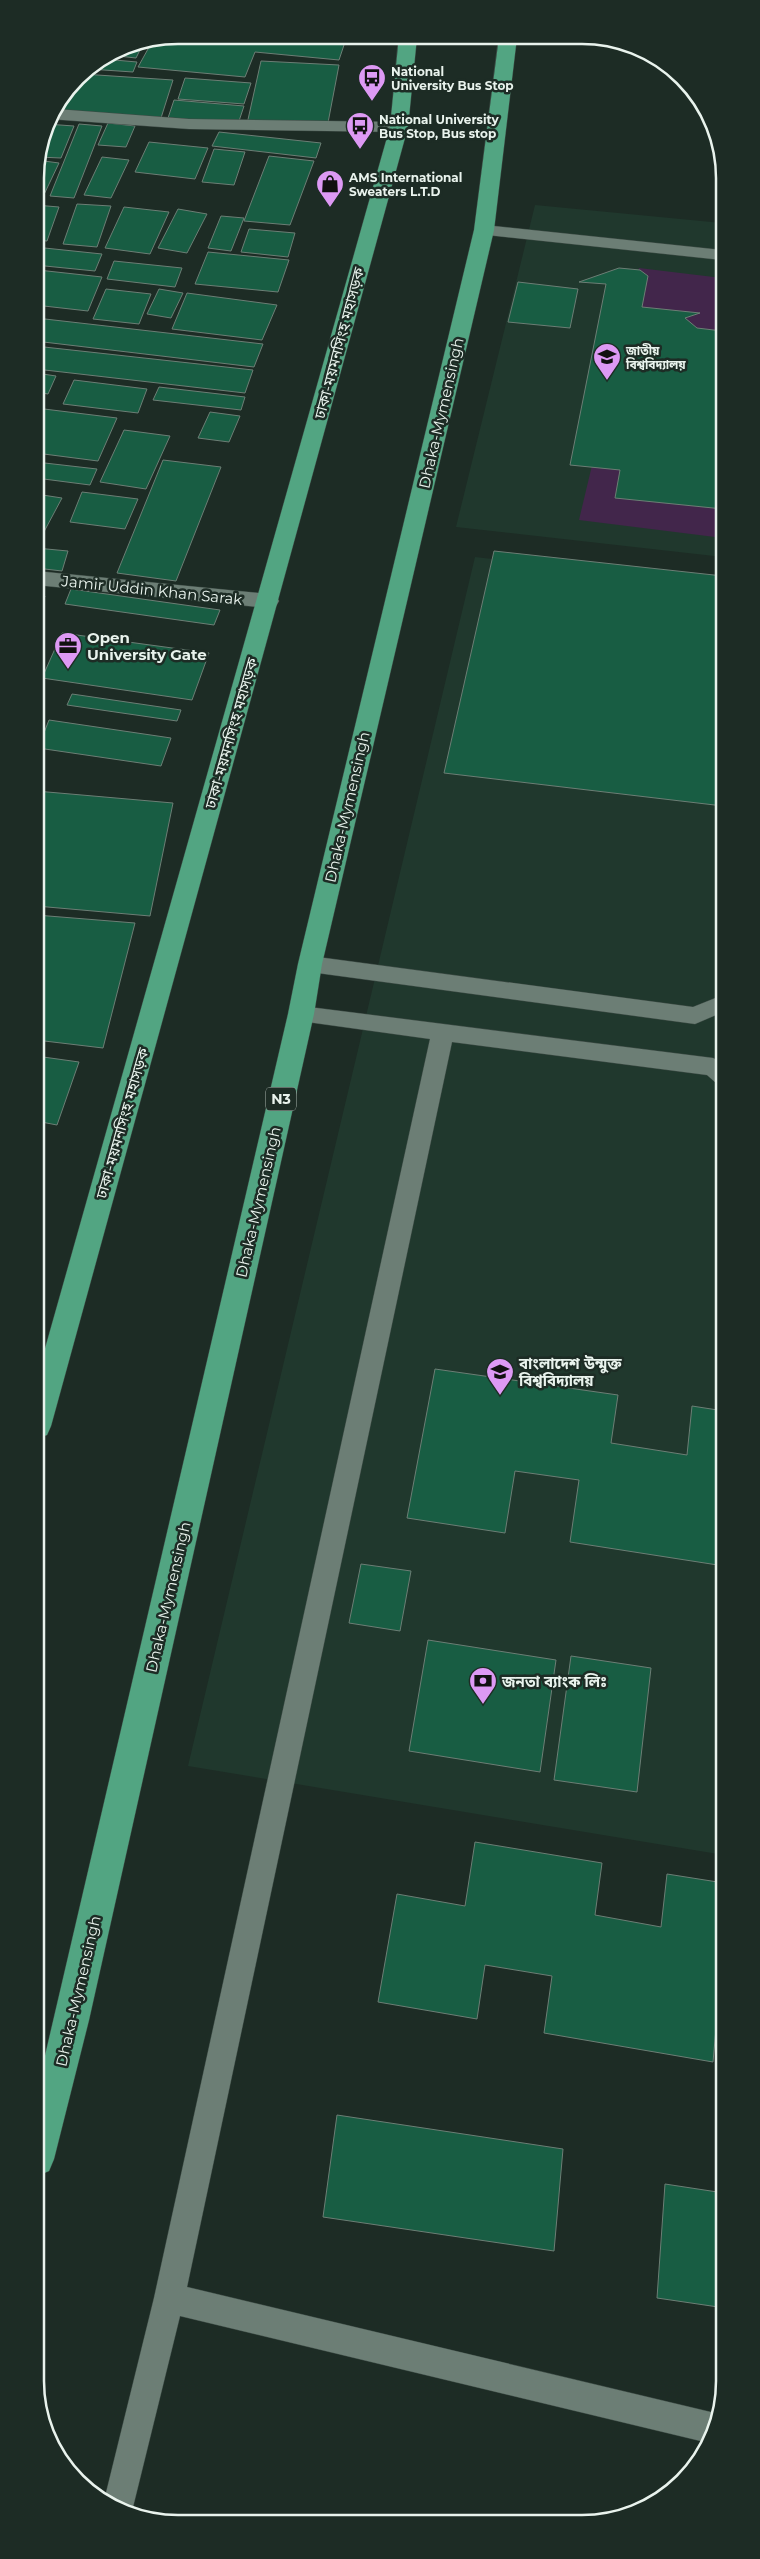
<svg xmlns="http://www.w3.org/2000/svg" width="760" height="2559" font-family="Montserrat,'Noto Sans Bengali',sans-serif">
<rect width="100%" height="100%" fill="#1d2c25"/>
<path fill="#20382d" d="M535 205 722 223 723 557 456 527Z
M475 557 723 585 724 1855 188 1766Z"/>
<path fill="#42264b" d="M639 268 722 278 723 538 579 520Z"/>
<path fill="#185d43" stroke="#6c7e75" d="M178 35 347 36 339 60 255 52 245 77 138 67 153 40Z
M144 42 136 58 109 55 124 46Z
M103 59 137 62 133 72 89 69Z
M261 61 339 65 327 128 247 124Z
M82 74 173 80 161 118 54 111 77 77Z
M185 78 251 83 244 104 178 99Z
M174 100 244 106 238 124 168 118Z
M108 123 135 126 126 147 98 145Z
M46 124 74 126 61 158 38 157Z
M79 124 102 126 74 198 50 196Z
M219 132 321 143 316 158 212 146Z
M149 142 208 148 195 179 135 172Z
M214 149 245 152 234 185 202 182Z
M269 156 314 161 290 225 244 221Z
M102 157 129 160 111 198 84 195Z
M44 161 59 163 40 203 35 202V178Z
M77 204 111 206 97 247 63 244Z
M35 205 59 207 47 241 35 240Z
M124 207 169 212 150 254 105 248Z
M178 209 207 214 187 253 158 248Z
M221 216 244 218 231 251 208 248Z
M249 229 295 233 288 257 241 252Z
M35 247 102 254 95 271 35 265Z
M208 252 289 260 278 292 195 284Z
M114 261 182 268 175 287 107 279Z
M619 268 640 270 648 276 642 307 700 313 685 318 697 328 722 331 723 509 615 498 620 470 570 465 606 284 579 282Z
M38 270 102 277 88 311 35 305V276Z
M518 282 578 289 570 328 508 322Z
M106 289 151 294 139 324 93 319Z
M159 289 183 293 171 318 147 314Z
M187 293 277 305 262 340 172 329Z
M45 319 263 344 254 367 35 341Z
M35 346 253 370 245 393 36 369Z
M36 373 56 376 48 394 36 392Z
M74 380 147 389 138 413 63 404Z
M159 387 245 397 241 410 153 400Z
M36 408 117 418 98 461 36 453Z
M210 412 240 416 229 442 198 438Z
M124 430 170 436 146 489 100 482Z
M163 460 221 467 176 581 117 573Z
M36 462 97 469 90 485 36 478Z
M82 492 138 499 125 529 70 522Z
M36 494 62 498 38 543H36Z
M36 548 68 551 62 571 36 568Z
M494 551 723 576V806L444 773Z
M71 589 220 610 214 625 65 604Z
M36 595 45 596 36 618Z
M62 633 209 653 192 700 42 678Z
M72 694 181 710 177 721 67 705Z
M49 720 171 738 161 766 38 748Z
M36 791 173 803 150 916 36 906Z
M36 915 135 923 103 1048 36 1040Z
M36 1056 79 1062 57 1125 36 1121Z
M435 1369 618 1395 611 1443 687 1455 692 1406 724 1411V1566L570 1542 579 1480 515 1471 505 1533 407 1518Z
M361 1564 411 1571 400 1631 349 1623Z
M428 1640 556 1660 540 1772 409 1751Z
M571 1656 651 1668 637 1792 554 1780Z
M475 1842 602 1863 595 1915 661 1927 667 1874 724 1883V1995H719L713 2062 544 2033 552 1976 485 1965 477 2019 378 2002 397 1894 465 1906Z
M337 2115 563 2149 554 2251 323 2217Z
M665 2184 724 2193 725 2308 657 2298Z"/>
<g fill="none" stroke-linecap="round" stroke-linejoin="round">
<defs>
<path id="lane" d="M484 225 722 250V260L478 234 476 230Z
M310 956 693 1007 723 995V1012L695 1024 310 972 302 970 299 964 302 958Z
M301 1006 713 1058 723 1063V1085L715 1082 707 1075 452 1042 187 2287 719 2414 714 2436 709 2443 180 2316 132 2511 105 2497 154 2298 430 1039 293 1020 290 1014 293 1008Z"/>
<path id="street" d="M56 109 189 119 399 122 405 123 408 127 405 131 399 132 189 129 49 119Z
M36 571 268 594 276 596 279 601 276 606 268 608 36 585Z"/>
<path id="highway" d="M399 36 417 37 408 127 51 1426 47 1435 37 1438V1377L390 127Z
M499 37H517L494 230 322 964 314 1014 89 2020 54 2159 49 2171 37 2176V2090L288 1014 298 964 474 230Z"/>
</defs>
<use href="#lane" stroke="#3c4a44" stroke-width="1"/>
<use href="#street" stroke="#3c4a44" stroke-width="1"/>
<use href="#highway" stroke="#3c4a44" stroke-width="1"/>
<use href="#lane" fill="#6c7e75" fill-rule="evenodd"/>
<use href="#street" fill="#6c7e75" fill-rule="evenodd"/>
<use href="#highway" fill="#52a582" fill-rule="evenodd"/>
</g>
<defs>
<symbol id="bus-pin" viewBox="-11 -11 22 30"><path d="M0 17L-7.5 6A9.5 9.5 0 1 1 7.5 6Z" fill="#dd99f4" stroke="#1d2c25"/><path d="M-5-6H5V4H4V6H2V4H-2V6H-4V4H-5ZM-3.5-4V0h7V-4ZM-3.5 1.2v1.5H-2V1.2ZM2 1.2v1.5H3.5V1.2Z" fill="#111"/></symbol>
<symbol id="shop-pin" viewBox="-11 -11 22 30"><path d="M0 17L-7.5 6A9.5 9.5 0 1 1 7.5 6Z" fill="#dd99f4" stroke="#1d2c25"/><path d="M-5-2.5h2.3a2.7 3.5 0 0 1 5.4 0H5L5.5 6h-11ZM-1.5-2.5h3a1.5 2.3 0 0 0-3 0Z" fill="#111"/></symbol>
<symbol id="university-pin" viewBox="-11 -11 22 30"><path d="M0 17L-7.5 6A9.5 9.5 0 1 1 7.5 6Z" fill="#dd99f4" stroke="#1d2c25"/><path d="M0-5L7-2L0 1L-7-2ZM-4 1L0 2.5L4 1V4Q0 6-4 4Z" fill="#111"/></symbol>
<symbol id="office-pin" viewBox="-11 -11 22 30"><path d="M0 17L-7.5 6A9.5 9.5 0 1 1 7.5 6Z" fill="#dd99f4" stroke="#1d2c25"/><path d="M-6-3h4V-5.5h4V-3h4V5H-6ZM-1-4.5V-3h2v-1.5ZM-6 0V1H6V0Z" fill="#111"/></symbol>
<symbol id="bank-pin" viewBox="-11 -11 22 30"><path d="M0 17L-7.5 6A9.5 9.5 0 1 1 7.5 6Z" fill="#dd99f4" stroke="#1d2c25"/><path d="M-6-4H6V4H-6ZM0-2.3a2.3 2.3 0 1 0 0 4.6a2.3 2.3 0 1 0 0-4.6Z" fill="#111"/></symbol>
</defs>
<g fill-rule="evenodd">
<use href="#bus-pin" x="356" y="62" width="32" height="43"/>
<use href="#bus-pin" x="344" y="110" width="32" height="43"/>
<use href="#shop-pin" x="314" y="168" width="32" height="43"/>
<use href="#university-pin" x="591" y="341" width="32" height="43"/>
<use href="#office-pin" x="52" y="630" width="32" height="43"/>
<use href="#university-pin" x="484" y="1356" width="32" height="43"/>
<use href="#bank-pin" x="467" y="1665" width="32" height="43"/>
</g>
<g text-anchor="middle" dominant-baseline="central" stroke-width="5" stroke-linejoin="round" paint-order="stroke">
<g font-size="12" font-weight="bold" fill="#e9f3ed" stroke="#1d2c25" text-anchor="start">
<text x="391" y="71">National<tspan x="391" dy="14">University Bus Stop</tspan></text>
<text x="379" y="119">National University<tspan x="379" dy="14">Bus Stop, Bus stop</tspan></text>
<text x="349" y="177">AMS International<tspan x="349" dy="14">Sweaters L.T.D</tspan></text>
<text x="626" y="350">জাতীয়<tspan x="626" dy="14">বিশ্ববিদ্যালয়</tspan></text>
</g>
<rect fill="#1d2c25" stroke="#acb7b1" stroke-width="1" x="266" y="1087.5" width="30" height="23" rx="4"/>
<g font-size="14" font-weight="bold" fill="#e9f3ed">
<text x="281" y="1099">N3</text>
</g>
<g font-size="15" fill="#e9f3ed" stroke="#1d2c25">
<text transform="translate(339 343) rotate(-75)">ঢাকা-ময়মনসিংহ মহাসড়ক</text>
<text transform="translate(441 413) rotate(-77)">Dhaka-Mymensingh</text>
<text transform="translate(152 590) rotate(6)">Jamir Uddin Khan Sarak</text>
<text transform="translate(231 733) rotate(-74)">ঢাকা-ময়মনসিংহ মহাসড়ক</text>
<text transform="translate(347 807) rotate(-77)">Dhaka-Mymensingh</text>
<text transform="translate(122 1123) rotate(-74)">ঢাকা-ময়মনসিংহ মহাসড়ক</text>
<text transform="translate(258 1202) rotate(-77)">Dhaka-Mymensingh</text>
<text transform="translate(168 1597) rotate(-77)">Dhaka-Mymensingh</text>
<text transform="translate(78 1991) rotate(-77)">Dhaka-Mymensingh</text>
</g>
<g font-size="15" font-weight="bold" fill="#e9f3ed" stroke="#1d2c25" text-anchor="start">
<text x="87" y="637">Open<tspan x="87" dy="17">University Gate</tspan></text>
<text x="519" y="1363">বাংলাদেশ উন্মুক্ত<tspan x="519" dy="17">বিশ্ববিদ্যালয়</tspan></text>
<text x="502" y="1681">জনতা ব্যাংক লিঃ</text>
</g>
</g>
<path d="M0 0H760V2559H0ZM178 44H582A134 134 0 0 1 716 178V2381A134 134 0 0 1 582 2515H178A134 134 0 0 1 44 2381V178A134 134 0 0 1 178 44Z" fill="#1d2c25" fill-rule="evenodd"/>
<path fill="none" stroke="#e9f3ed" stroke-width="2.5" d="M178 44H582A134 134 0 0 1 716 178V2381A134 134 0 0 1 582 2515H178A134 134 0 0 1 44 2381V178A134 134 0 0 1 178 44Z"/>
</svg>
